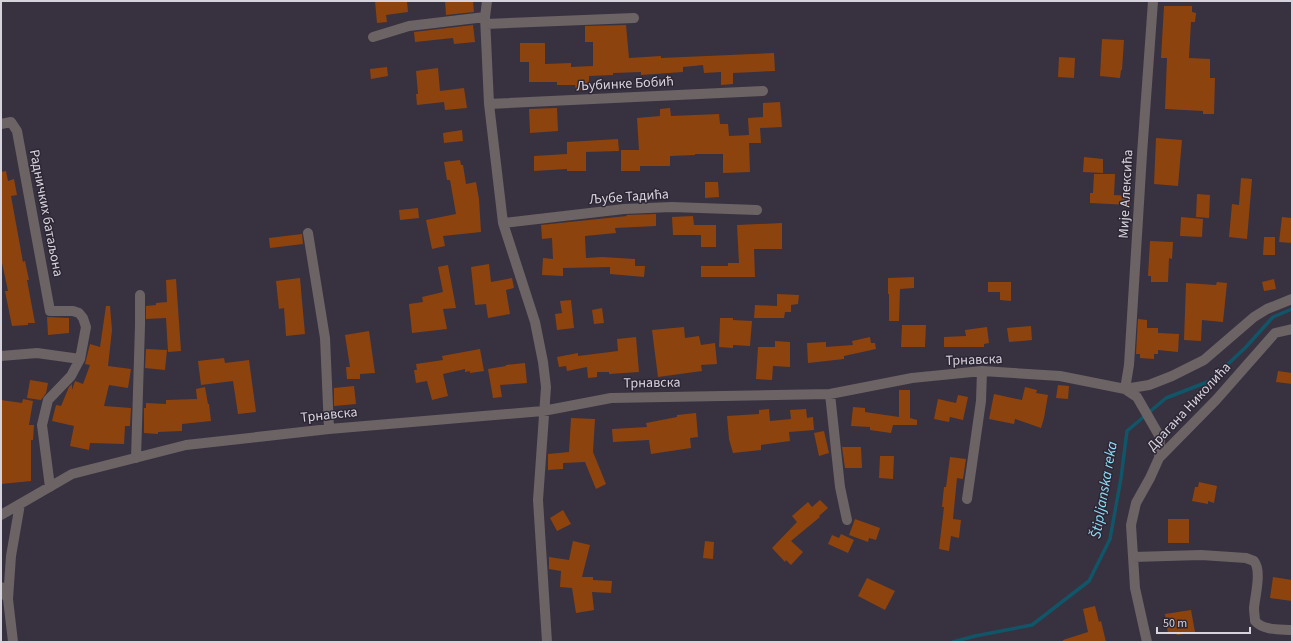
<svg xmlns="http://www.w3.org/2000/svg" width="1293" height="643" font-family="'Source Sans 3',sans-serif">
<rect width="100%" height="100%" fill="#383140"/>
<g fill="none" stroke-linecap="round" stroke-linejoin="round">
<path stroke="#115668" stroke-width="3.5" d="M953 642 975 636 1032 625 1089 581 1110 539 1121 478 1127 431 1166 398 1210 381 1246 347 1273 317 1292 309"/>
</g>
<path fill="#8d430e" d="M375 1H407L408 12 386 15 387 22 377 23Z
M445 1H473L474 12 446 15Z
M1164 6H1192V12L1196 13 1195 22H1191L1189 58 1210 59V78H1215L1214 114H1203V111L1165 109 1167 58H1161Z
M473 25 475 42 454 44 453 38 415 42 414 32Z
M626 25 629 58 661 56V58L774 53 775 71 733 73V84L721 85V72L704 73 703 65 683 67V72L641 75V72L613 73V75L589 76V90H576L575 85H557V82H529V62H520V43H545V64L571 63V67L593 66V42H585V26Z
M1102 39 1124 40 1122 70H1121L1120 78 1100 76Z
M1059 57 1075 58 1074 78 1058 77Z
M387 67 388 76 371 79 370 69Z
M438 68 440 91 464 88 467 108 445 110 444 102 417 105 416 94H418L416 71Z
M780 102 782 127 760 128 761 143H749V141L750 172 723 173V154H695V155L670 156V166H640V171H621V150H639L637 118 660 116V109L670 108 671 116 719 114 720 124H728L729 136 749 135 748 118 763 117V103Z
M557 108 558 131 530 133 529 109Z
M462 130 463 141 444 143 443 133Z
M1156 138 1182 140 1178 186 1154 184Z
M618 139 619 151 586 152V171H567V169L534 171V156L567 154V142Z
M1084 157 1103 159V173L1083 172Z
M460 160 461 165H463L466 184 476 182 479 199 481 232 443 236 445 246 432 249 426 220 456 214 450 180H447L444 162Z
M6 171 8 181 14 179 17 195 11 196 23 262 25 261 29 280H27L35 323H28V325L12 326 5 291H8L1 258V172Z
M1094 174H1115L1114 195 1130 196 1129 205 1090 203V193H1093Z
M1241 178 1252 179 1247 239 1229 237 1232 204 1239 205Z
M705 182H718L719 197 705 198Z
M1197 194 1210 195 1209 218 1196 217Z
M418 208 419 218 400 220 399 210Z
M656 214V226L615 228 616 233 585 236 586 258 602 257 635 259V266H645L644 277 610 274V267L563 268V276L542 275 543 258 553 259 552 238 542 239 541 225 627 216 626 215Z
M693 216 694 225H716V247H701V235H673L672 217Z
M1181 217 1203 219 1202 237 1180 236Z
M1282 217 1292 218V243L1279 242Z
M782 223V249H754L755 277H701V266H728V263H739L737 225Z
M302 234 303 244 270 248 269 238Z
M1264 237H1275V255H1263Z
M1150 241 1173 242 1172 259 1169 258 1168 282H1151V276H1148Z
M489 264 491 282 512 278 514 288 506 290 510 314 488 318 486 304 475 305 471 267Z
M448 265 456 308 443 309 447 329 412 333 409 304 423 302 422 297 443 292 438 267Z
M914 277V288L900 289 899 321H889V294H888V278Z
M300 278 305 334 286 336 284 308 279 309 276 281Z
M176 279 181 351 168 352 166 318 146 319V306L156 305V303L167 302 166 280Z
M1274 279 1276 289 1264 291 1262 282Z
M988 282H1011V301L1000 300V292H988Z
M1217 282 1227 283 1223 322 1202 320 1201 341 1184 340 1186 283 1216 285Z
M777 294 799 295 798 304 791 305V312H785L784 318H754L755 305 777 306Z
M571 300 574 328 557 330 555 314 562 313 560 301Z
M106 306H110L112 330 108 366 131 369 128 388 109 385 104 406 131 408 130 426H125L124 444 90 443 89 450 70 446 74 426 52 421 56 405 61 406 69 387 72 384V390L75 381 83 384 90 365 85 364 90 344 100 347Z
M602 308 604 323 594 324 592 310Z
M47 317 69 318V333L48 335Z
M720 318H733V320L752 321 750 346 733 345V348L719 347Z
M1138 319 1147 320V328H1158V333L1179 334 1178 352 1158 350V354H1154V359L1140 358V354H1136Z
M902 325H926L925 347H901Z
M1031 326 1032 340 1009 342 1007 328Z
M684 327 685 338 699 336 701 345 715 343 717 364 701 365 702 371 658 377 652 330Z
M987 327 989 343 984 344V347H944V337L966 336 965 330Z
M369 331 375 373 360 374V379H347L346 367H350L345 335Z
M636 337 639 372 609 374V372H597V377L588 378 587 367 567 371 566 366 559 367 557 357 578 353V356L618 351 617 339Z
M870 337 871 343H875L876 349 844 356V359L808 363 807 343 826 342V347L853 345 852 341Z
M775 341 790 342V367L773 366 772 380 756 379 758 347H775Z
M146 349 167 350 165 370 145 368Z
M480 349 484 371 470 373V371L465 372V369L443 374 448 396 432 400 427 381 416 383 414 370H417L416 364 443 360 442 356Z
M224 358 225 363 249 360 256 412 238 414 233 381 201 385 198 361Z
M525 363 527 383 500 385 502 397 493 398 488 369 506 366V365Z
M1278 371 1292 373V384L1276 382Z
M30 380 48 383 46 393 41 400 27 398Z
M1058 385 1069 386 1068 399 1056 398Z
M354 386 356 404 334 406V388Z
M205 387 208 404H209L211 421 182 424V431L158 432V434L144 433V408H146V403L166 404V400L197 399 196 389Z
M1025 387 1037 390 1036 393 1048 395 1044 418 1041 428 1015 419 1014 424 989 419 994 394 1022 400Z
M899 390H910V418L917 420V425H893L891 433 870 430V427L851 426 853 407 865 408V412L899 417Z
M958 395 968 397 963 420 950 417 949 422 934 419 938 399 956 403Z
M23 399 33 401 29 425H34L33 440H31V481L1 484V400L22 403Z
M769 409 770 421 791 419 790 410 806 409 807 418 813 417 814 430 789 432 790 441 761 445V450L733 453 729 439 727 416 759 414V410Z
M696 413 698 437 690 438 691 448 651 454 649 440 613 442 612 429 647 427 646 423 677 417V415Z
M571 418 595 419 593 452 606 484 596 489 585 462 563 463V469L548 470V454L569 452Z
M824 431 829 453 819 456 814 433Z
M842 447H861L862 468H845Z
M880 456H894L893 479 879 478Z
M950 457 966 459 963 479 957 478 953 519 961 520 959 538 951 536 949 551 939 549 944 507H942L944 487H946Z
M1199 482 1217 486 1214 503 1208 501V504L1192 501 1195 487H1198Z
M820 500 828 508 819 516 820 517 791 541 803 552 791 565 786 560 785 562 772 548 797 522 792 516 808 502 812 507Z
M563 510 571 524 557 531 550 518Z
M855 519 880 528 876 540 869 538 868 542 849 535Z
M1168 519H1189V543H1168Z
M841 534 854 540 848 553 828 544 832 535 839 538Z
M573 541 590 545 582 577H593V580L612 581 611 593 592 592 594 610 576 613 572 588 560 587 561 571 549 569V557L569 560Z
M705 541 714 542 713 559 703 558Z
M1273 577 1292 580V601L1270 598Z
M867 578 895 591 885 610 858 596Z
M1095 606 1099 622 1101 621 1106 642H1063V640L1088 632 1083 609Z
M1191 610 1195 632 1177 635 1176 633 1168 634 1165 614Z"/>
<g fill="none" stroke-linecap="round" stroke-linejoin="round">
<path stroke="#6c6365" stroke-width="10" d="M487 1 485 17 489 104 503 223 535 322 543 362 546 387 538 500 547 642
M486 24 634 18
M373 37 409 26 485 17
M489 104 763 91
M1 124 11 122 17 131 50 311H73L79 313 83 318 86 327 80 359 71 376 48 400 42 425 50 487
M503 223 624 209 672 207 757 210
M308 233 325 338 329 429
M1 356 37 353 80 359
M1125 389 1129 365 1142 154 1153 1
M1125 389 1137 397 1160 437 1159 458
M830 394 840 487 847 520
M136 458 140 325V295
M967 499 981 401 982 371
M1 515 72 474 186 445 329 429 543 411 611 398 830 394 912 378 982 371 1060 376 1125 389 1149 385 1172 376 1204 360 1254 317 1267 309 1292 299
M1133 557 1201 555 1246 558 1254 561C1262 571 1255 596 1254 608 1254 613 1255 617 1255 621 1264 631 1280 629 1292 630
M1 587 8 599 13 642
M8 599 11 556 20 504
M1147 642 1135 588 1131 525 1136 503 1150 478 1159 458 1216 400 1275 333 1292 329"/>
</g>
<g text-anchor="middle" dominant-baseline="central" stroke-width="3" stroke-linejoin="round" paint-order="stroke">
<g font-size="14" fill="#d7d3dc" stroke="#2d2735">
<text transform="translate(625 84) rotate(-3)">Љубинке Бобић</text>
<text transform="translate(1126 194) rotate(-87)">Мије Алексића</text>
<text transform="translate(629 197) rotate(-4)">Љубе Тадића</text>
<text transform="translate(46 213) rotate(79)">Радничких батаљона</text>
<text transform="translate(974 360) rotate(-2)">Трнавска</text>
<text transform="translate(652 383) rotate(-1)">Трнавска</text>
<text transform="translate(1189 407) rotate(-47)">Драгана Николића</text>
<text transform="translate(329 415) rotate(-6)">Трнавска</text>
</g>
<g font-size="15" font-style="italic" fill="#8de0fa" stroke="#2d2735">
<text transform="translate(1104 490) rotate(-80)">Štipljanska reka</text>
</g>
</g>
<rect width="1293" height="643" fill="none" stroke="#d7d3dc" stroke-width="4"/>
<path d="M1157 627v6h93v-6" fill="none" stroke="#d7d3dc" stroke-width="2"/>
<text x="1163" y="627" font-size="12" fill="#d7d3dc" stroke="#2d2735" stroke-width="3" paint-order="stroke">50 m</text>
</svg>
